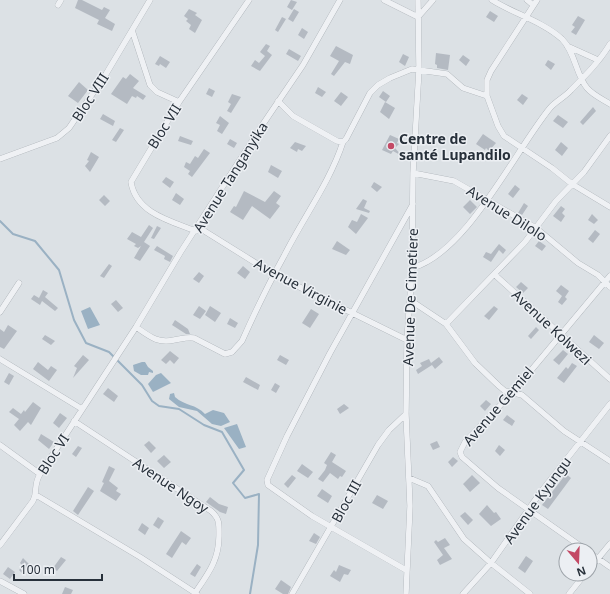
<svg xmlns="http://www.w3.org/2000/svg" width="610" height="594" font-family="'Noto Sans',sans-serif">
<rect width="100%" height="100%" fill="#dce1e5"/>
<path fill="#9ab1c3" d="M90 307 100 325 88 329 81 311Z
M142 362H145L148 367 153 371V373L149 372 148 375H141L134 371 133 365Z
M161 373 171 383 153 392 148 384 156 375Z
M174 393 175 397C185 406 196 404 205 414L213 410 224 413 230 422 221 426 212 424 197 411 179 407 169 399 170 394Z
M237 424 246 447 239 449 224 428Z"/>
<g fill="none" stroke-linecap="round" stroke-linejoin="round">
<path stroke="#9ab1c3" stroke-width="2" d="M0 221 13 234 35 241 59 270 74 320 86 343 109 352 142 385 152 401 159 406 179 409 204 425 222 432 244 470 233 483 245 498 259 494 258 545 250 594"/>
</g>
<path fill="#b4bac2" d="M78 0H82L102 10 104 7 110 10 105 18 115 24 112 31 97 24 99 20 75 8Z
M291 0 297 2 292 10 287 7Z
M189 9 197 13 195 15 202 20 195 33 189 29 191 25 186 21 188 19 184 16Z
M294 9 299 12 293 22 288 19Z
M490 11 498 16 494 22 486 17Z
M578 16 585 20 576 35 571 32 575 27 572 25Z
M282 17 286 19 278 32 275 30Z
M302 28 308 32 304 39 298 35Z
M266 44 270 46 267 51 272 55 260 71 258 70 251 66 255 60 259 63 265 56 260 52Z
M336 46 353 55 350 64 345 62 334 76 331 74 339 61 330 56Z
M289 49 301 56 298 61 286 54Z
M436 53 450 55 448 70 437 68V65L435 64Z
M403 54 409 57 405 66 399 62Z
M463 55 470 60 466 66 459 60Z
M160 56 170 62 166 68 160 64 159 66 155 64Z
M548 60 555 64 551 70 545 65Z
M130 74 139 81 133 88 146 96 143 100 137 96 136 98 132 96 127 104 111 94 123 77 126 79Z
M79 82 88 90 78 103 68 96Z
M318 87 326 92 322 97 315 93Z
M209 88 215 91 212 97 206 94Z
M383 91 390 96 386 102 379 97Z
M341 92 348 97 341 106 334 101Z
M232 94 241 97 231 113 227 111 231 104 228 102Z
M522 94 528 98 523 105 517 100Z
M385 102 395 108 389 119 380 112Z
M593 107 596 111 583 125 580 122Z
M103 114 115 121 113 126 100 119Z
M558 115 568 122 563 128 553 121Z
M220 116 229 123 222 134 217 131 220 125 216 123Z
M120 128 124 130 116 142 112 140Z
M483 134 496 143 489 151 486 148 485 150 476 144Z
M390 135 399 139 397 143 399 144 395 148 402 156 393 151 391 154 382 150Z
M180 136 193 141 191 145 178 141Z
M230 139 237 143 234 148 227 144Z
M295 142 306 146 302 151 298 149 297 152 290 148Z
M561 142 568 148 562 156 555 150Z
M204 149 210 153 192 177 188 174 190 171 184 167 186 162 190 164 195 156 198 158Z
M91 152 99 157 90 172 85 166 89 161 87 160Z
M271 165 282 171 278 178 268 172Z
M166 177 174 182 170 188 162 182Z
M374 182 382 187 377 192 371 187Z
M515 185 520 189 513 198 508 194Z
M244 191 265 202 274 191 281 196 276 203 280 206 270 219 252 206 243 220 230 212 234 206 236 207Z
M176 193 184 199 180 205 172 200Z
M104 195 110 201 105 206 99 200Z
M363 199 367 201 364 208 370 211 369 213 356 209Z
M470 200 477 207 470 214 463 207Z
M524 203 528 206 522 215 518 213Z
M561 206 565 209 562 213 565 216 561 222 553 216Z
M361 214 368 218 356 234 348 227 352 220 357 222Z
M592 214 598 220 594 224 588 220Z
M149 225 153 228 144 242 150 246 140 261 134 258 141 246 138 248 134 246 136 244 127 239 132 232 141 237Z
M157 226 161 228 154 239 151 238Z
M595 230 600 234 593 243 588 239Z
M337 241 350 250 346 255 332 249Z
M539 241 546 246 542 251 535 246Z
M499 244 506 250 503 254 499 250 491 262 483 257 486 252 491 254Z
M157 246 173 256 170 262 164 259 165 256 154 250Z
M109 264 112 266 104 278 100 276Z
M243 266 250 272 245 279 237 273Z
M199 272 204 276 199 283 193 279Z
M521 282 528 288 523 293 516 287Z
M561 285 569 291 565 297 567 299 562 305 558 302 562 296 556 291Z
M43 290 48 293 45 297 58 308 55 311 42 301 40 305 31 299 34 295 39 298Z
M116 300 123 308 118 312 111 304Z
M199 306 206 311 200 319 193 315Z
M210 306 221 313 215 322 205 315Z
M494 306 498 309 489 320 484 316Z
M311 309 319 314 310 328 302 323Z
M230 318 238 323 235 328 227 324Z
M175 320 188 329 190 334H186L172 325Z
M8 325 17 331 4 349 0 347V329L4 332Z
M536 327 539 330 531 339 528 336Z
M45 335 55 341 51 345 42 339Z
M594 335 604 343 599 349 589 342Z
M563 350 568 354 559 365 553 360Z
M170 351 179 358 174 364 170 360 166 364 161 360Z
M83 355 89 360 73 378 77 368 74 366Z
M280 355 289 360 286 365 277 360Z
M439 357 443 362 435 369 432 365 418 374 416 370 422 366 420 363 429 359 431 363Z
M38 362 48 370 51 366 57 370 49 381 33 369Z
M572 363 577 366 564 383 557 378 566 367 568 369Z
M9 373 14 376 9 385 4 382Z
M246 377 260 385 258 390 243 382Z
M275 383 280 386 276 393 271 390Z
M108 388 118 396 114 402 103 394Z
M486 400 491 404 485 411 480 406Z
M33 402 41 408 31 425 28 422 20 431 14 425 19 419 9 412 13 408 21 414 24 410 25 412Z
M344 404 349 408 340 414 337 409Z
M60 413 67 418 59 428 53 423Z
M507 415 515 421 512 426 503 420Z
M41 434 54 442 49 449 38 440Z
M149 441 156 448 151 453 144 445Z
M437 441 440 447 433 450 430 444Z
M499 445 505 450 500 456 495 451Z
M78 446 82 448 76 457 72 454Z
M331 452 336 455 332 462 346 471 342 477 340 476 338 479 330 473 323 482 318 479 325 470 327 465 324 463Z
M164 455 171 462 164 468 157 461Z
M453 457 458 461 452 467 448 462Z
M302 464 313 472 308 478 297 471Z
M109 466 115 469 109 481 118 488 116 491 121 494 116 501 100 491 104 483 102 482Z
M566 474 571 478 548 509 542 505Z
M292 475 296 478 288 488 284 484Z
M472 475 480 483 470 492 463 484Z
M88 487 94 491 78 515 73 511Z
M322 489 332 496 328 503 317 496Z
M377 495 388 501 383 509 372 503Z
M210 497 219 504 228 507 226 514 220 512 206 502Z
M487 505 494 513 496 512 501 519 491 526 479 514Z
M465 512 473 520 468 525 460 516Z
M158 517 164 521 159 529 153 525Z
M142 523 149 528 145 535 138 530Z
M181 531 191 538 186 545 182 542 172 558 166 554Z
M314 533 320 537 316 544 309 541Z
M445 538 450 545 444 548 452 559 440 565 437 560 443 555 434 542 436 540 438 542Z
M526 556 533 561 525 573 518 568Z
M61 557 66 560 57 571 53 568Z
M23 558 30 565 22 573 19 570 23 566 20 563Z
M197 564 201 567 195 577 190 574Z
M339 565 351 570 348 575 344 574 340 582 330 576 334 570 336 572Z
M8 567 15 572 10 579 3 574Z
M281 580 291 587 288 594H283L275 589Z
M65 587 73 590 71 594H62Z"/>
<g fill="none" stroke-linecap="round" stroke-linejoin="round">
<defs>
<path id="minor" d="M384 0 418 17 433 0
M492 0C514 14 542 21 562 39 575 52 576 75 587 88 593 95 602 99 610 104
M527 0 533 5
M537 0 491 71 487 80V96L498 126 504 136 552 168 572 184 610 207
M58 5 61 0
M132 30 150 85 157 92 179 102
M567 46 598 60
M278 101 293 116 337 141 343 142 346 139 370 93 378 85 390 78 412 69 447 74 463 88 487 96
M0 159 57 138 69 128 106 74 150 0
M413 173 454 181 487 200 536 228 578 263 598 275 610 287
M198 227 275 275 407 340
M196 231C170 221 136 213 131 182L179 102 249 0
M412 268C467 253 514 152 550 108 556 101 565 97 571 90 585 76 600 61 610 44
M495 275 610 379
M410 300 446 324 475 363 499 386 505 391 522 395 564 431 610 461
M0 312 19 283
M446 324 525 242 556 201 584 172 610 136
M136 327C149 336 158 344 174 340 181 339 187 337 194 338L225 354 232 352 242 341C255 312 269 283 284 256 303 218 330 182 343 142
M0 359 82 409
M74 421 211 511C220 519 219 524 219 536 219 560 208 574 195 593
M0 445 40 474
M409 478 428 486 464 539 491 563 530 594
M36 495 140 557 197 594
M0 545 33 501C38 491 33 486 40 474L136 327 180 253 261 127 303 65 340 0
M586 550 498 488 462 457 460 452 465 442 513 392 610 276
M590 553 610 567
M590 568 610 544
M406 570 312 516 268 485 267 480 287 436 330 353 413 204
M0 581 24 594
M292 594 378 445 389 430 406 414
M406 594 410 506 406 414 407 340 412 268 413 173 419 69 418 0
M463 594 491 563 540 493 610 404
M569 594 585 574"/>
</defs>
<use href="#minor" stroke="#a2a8ae" stroke-width="6"/>
<use href="#minor" stroke="#eff1f4" stroke-width="5.5"/>
</g>
<circle fill="#c34965" stroke="#eceff3" stroke-width="1.5" cx="391" cy="146" r="4"/>
<g text-anchor="middle" dominant-baseline="central" stroke-width="3" stroke-linejoin="round" paint-order="stroke">
<g font-size="14" fill="#27303a" stroke="#eceff3">
<text transform="translate(90 97) rotate(-57)">Bloc VIII</text>
<text transform="translate(164 126) rotate(-58)">Bloc VII</text>
<text transform="translate(230 177) rotate(-58)">Avenue Tanganyika</text>
<text transform="translate(507 213) rotate(32)">Avenue Dilolo</text>
<text transform="translate(301 286) rotate(28)">Avenue Virginie</text>
<text transform="translate(410 297) rotate(-88)">Avenue De Cimetiere</text>
<text transform="translate(552 327) rotate(43)">Avenue Kolwezi</text>
<text transform="translate(498 406) rotate(-49)">Avenue Gemiel</text>
<text transform="translate(53 454) rotate(-57)">Bloc VI</text>
<text transform="translate(171 485) rotate(34)">Avenue Ngoy</text>
<text transform="translate(537 500) rotate(-54)">Avenue Kyungu</text>
<text transform="translate(346 501) rotate(-61)">Bloc III</text>
</g>
<g font-size="14" font-weight="bold" fill="#27303a" stroke="#eceff3" text-anchor="start">
<text x="399" y="138">Centre de<tspan x="399" dy="16">santé Lupandilo</tspan></text>
</g>
</g>
<g transform="translate(578 562) rotate(161)"><circle r="19" fill="#eceff3" stroke="#9da3a9"/>
<path d="M0-3L7 15L0 10L-7 15Z" fill="#c34965"/>
<text y="-6" font-size="11" font-weight="bold" text-anchor="middle" fill="#27303a">N</text>
</g>
<path d="M14 574v6h88v-6" fill="none" stroke="#27303a" stroke-width="2"/>
<text x="20" y="574" font-size="12" fill="#27303a" stroke="#eceff3" stroke-width="3" paint-order="stroke">100 m</text>
</svg>
